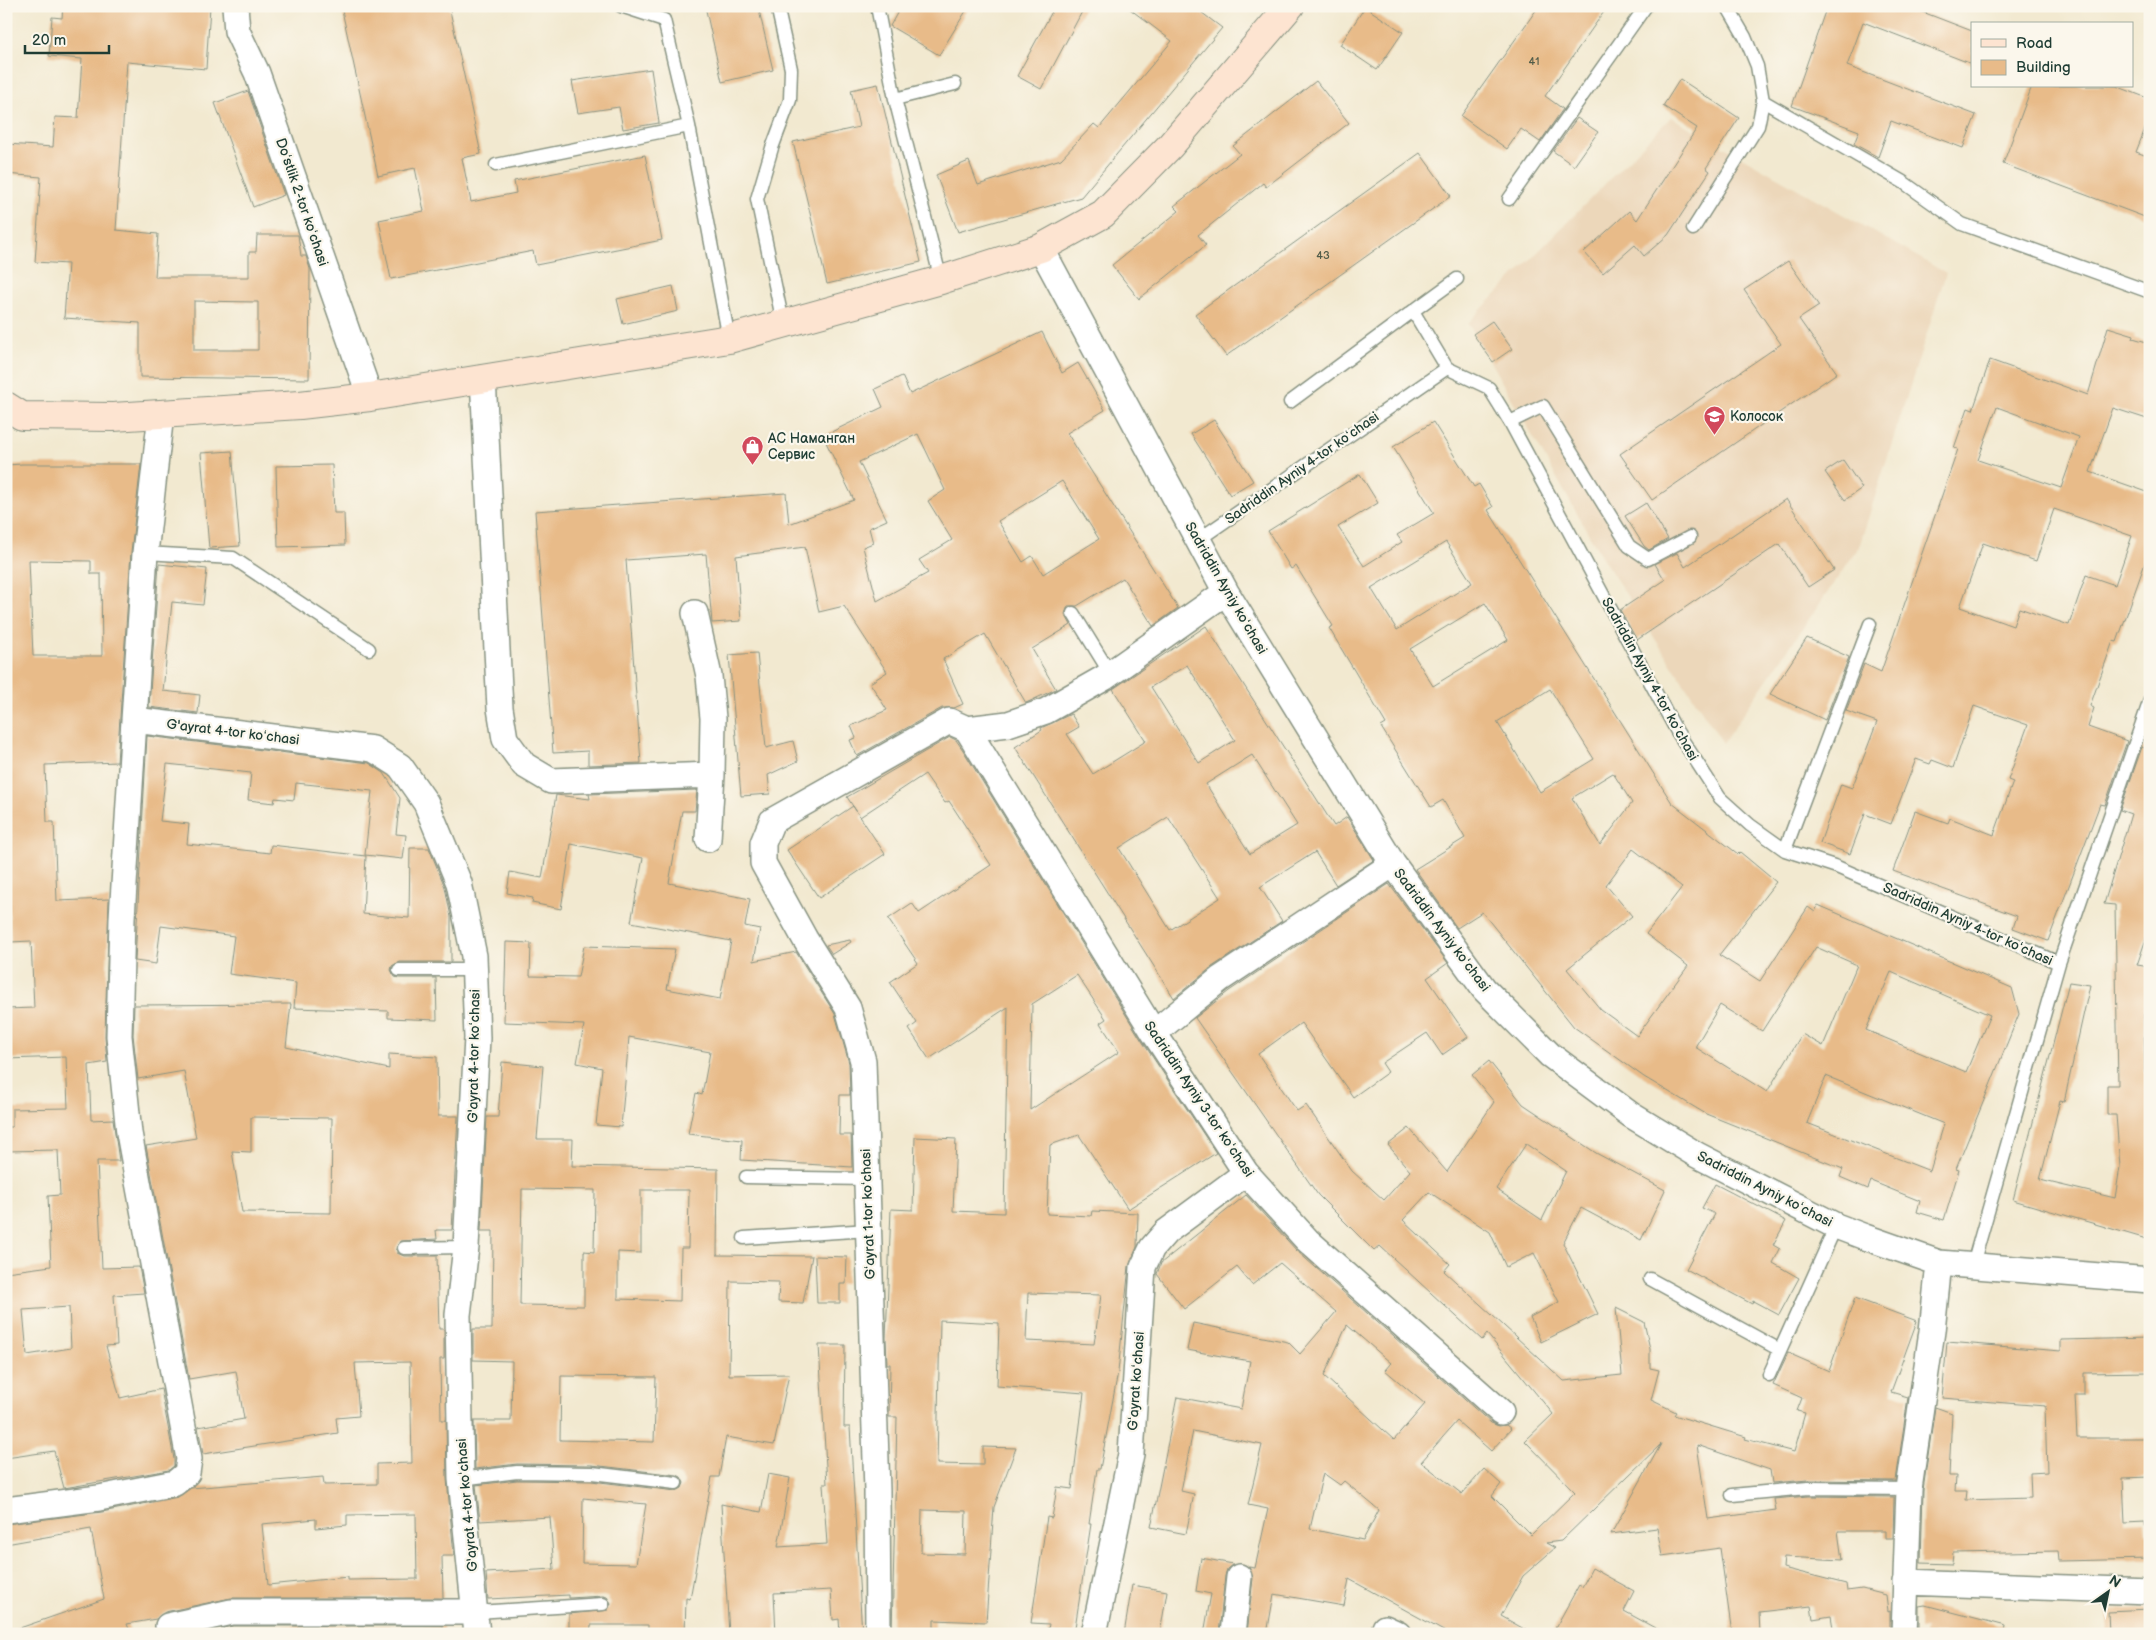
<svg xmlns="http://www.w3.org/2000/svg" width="2156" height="1640" font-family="'Balsamiq Sans',sans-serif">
<rect width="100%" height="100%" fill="#fbf7ec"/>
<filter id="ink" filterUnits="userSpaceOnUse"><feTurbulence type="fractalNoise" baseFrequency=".02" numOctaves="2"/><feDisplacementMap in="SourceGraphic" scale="10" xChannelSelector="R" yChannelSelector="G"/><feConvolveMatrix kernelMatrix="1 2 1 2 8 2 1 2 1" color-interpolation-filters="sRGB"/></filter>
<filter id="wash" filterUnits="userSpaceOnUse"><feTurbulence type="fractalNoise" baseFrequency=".0096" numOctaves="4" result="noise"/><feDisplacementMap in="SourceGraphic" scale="20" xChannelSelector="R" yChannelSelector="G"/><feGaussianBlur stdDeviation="1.12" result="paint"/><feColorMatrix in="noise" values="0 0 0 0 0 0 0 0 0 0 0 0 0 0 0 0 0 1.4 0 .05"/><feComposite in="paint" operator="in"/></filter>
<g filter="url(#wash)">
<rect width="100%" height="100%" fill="#f2e9d0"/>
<path fill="#ecd7ba" d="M1671 117 1946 273 1859 547 1723 743 1603 559 1468 323Z"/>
<g id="blocks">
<path fill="#e8bb89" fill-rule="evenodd" d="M63 6H210L206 69 127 62 116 230 158 234 155 277H249V252H256L257 235H298L301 256H306L310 269 309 379 140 377V323L64 318 68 264 35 262 41 177 6 174V144L53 147 55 117 78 118 82 59 49 56 52 17 62 18ZM194 301 258 302V350H194Z
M341 6H449L481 154 462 158 471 202 516 193 514 181 645 155 662 240 536 265 533 251 391 279 379 220 424 211 415 168 378 176Z
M705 6H758L773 70 722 82Z
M901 6H969L939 55 890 26Z
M1055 6H1085L1041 89 1017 76Z
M1126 6H1193L1222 28 1081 197 958 232 936 175 969 161 978 185 1061 159 1094 124 1099 128 1172 41Z
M1539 6H1608L1545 96 1563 109 1540 142 1521 129 1507 149 1461 116Z
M1827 6H1907L1972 31V64L1863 22 1847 66 1976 115 1963 148 1891 121 1878 157 1854 144 1859 131 1792 106Z
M1365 7 1403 32 1377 70 1340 45Z
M651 69 659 123 623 129 619 107 578 113 572 81Z
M1680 79 1739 118 1706 168 1710 171 1668 235 1644 256 1635 245 1603 273 1584 252 1629 211 1637 220 1697 128 1663 106Z
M1316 81 1349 123 1266 187 1263 183 1198 235 1206 245 1139 299 1112 265 1179 211 1174 206 1240 154 1233 146Z
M878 84 921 262 827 284 793 142 859 127 851 90Z
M2032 86H2116L2150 99V116L2136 152 2150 157V219L2003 164Z
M248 91 284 195 253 207 215 103Z
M1577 118 1598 132 1574 166 1553 151Z
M1420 153 1451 196 1226 356 1195 314Z
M1788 261 1819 306 1799 319 1837 373 1652 500 1620 454 1781 344 1744 290Z
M673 286 678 311 623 324 617 299Z
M1492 321 1512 349 1493 362 1473 334Z
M2108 327 2134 335 2133 338 2150 343V420L2113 408 2090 472 2150 493V549L2117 642 2113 641 2090 706 2094 708 2088 727 2127 741 2105 805 2100 804 2048 941 2013 928 2017 916 1893 871 1915 811 1948 823 1950 818 1994 835 2013 782 2008 780 2028 725 1974 706 1953 768 1932 760 1930 764 1916 759 1891 824 1865 814 1850 854 1820 843 1841 784 1852 788 1877 722 1846 711 1864 664 1881 672 1958 449 1954 448 1968 408 1973 410 1990 360 2088 395ZM1997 407 2079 437 2061 488 1978 460ZM2054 509 2132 536 2115 585 2086 575 2069 625 2019 608 2013 626 1960 607 1983 543 2036 561Z
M1042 332 1062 373 1078 363 1105 410 1067 433 1178 608 1153 626 1123 578 1077 606H1068L1065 614 1071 625 1032 649 1056 689 1026 703 985 634 943 659 963 704 954 708H942L857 756 850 740 856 738 851 726 887 710 870 683 887 672 844 606 819 612 805 547 736 556 741 621 712 623 706 554 626 560 641 763 588 765V751L553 753 535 511 786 493 789 524 854 500 823 436 883 407 875 389 902 376 910 394ZM918 434 945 490 928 501 952 540 919 560 928 573 877 601 863 547 873 543 869 528 887 520 859 462ZM1062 481 1099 539 1043 574 1032 556 1023 562 998 521Z
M1214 420 1253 481 1230 495 1191 434Z
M1433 422 1474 487 1479 484 1493 507 1488 510 1672 803 1738 854 1740 852 1776 882 1719 955 1760 981 1808 907 1815 912 1818 905 2012 988 2019 1014 1956 1169 1959 1170 1944 1220 1917 1212 1920 1201 1871 1181 1868 1189 1840 1177 1843 1169 1706 1114 1644 1077 1574 1027 1482 912 1457 928 1415 869 1465 838 1443 800 1431 807 1381 727 1386 724 1329 628 1333 626 1296 566 1291 569 1268 531 1360 474 1378 503 1338 527 1364 566 1402 542 1397 535 1434 513 1393 447ZM1446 542 1472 583 1397 630 1371 588ZM1485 603 1508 640 1433 686 1410 649ZM1550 689 1594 759 1540 792 1497 722ZM1613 773 1632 803 1600 845 1572 798ZM1633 849 1682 887 1646 934 1688 966 1637 1036 1601 1010 1567 969 1632 916 1606 885ZM1816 947 1857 965 1823 1046 1802 1034 1767 1092 1695 1047 1720 1005 1762 1031ZM1891 972 1990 1015 1966 1072 1866 1030ZM1826 1076 1944 1124 1930 1171 1807 1123Z
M232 451 240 546 209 548 201 453Z
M1843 460 1862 488 1845 500 1825 472Z
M22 464H141L131 552 117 762 45 765 47 822H54L57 901 109 899 105 1036 107 1062 89 1065 91 1120 113 1119 119 1161H97L102 1268 139 1267 144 1293 114 1295 117 1345 106 1346 120 1398 161 1389 174 1459V1466L169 1470 64 1488 54 1451 6 1458V1272L51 1266 48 1196 60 1195 58 1150 6 1151V1127H12V1109L68 1108 66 1057 6 1059V1009L34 1008 31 941 11 942 6 856V465ZM29 560 91 561V574H101L102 656H33ZM69 1307 71 1348 27 1355 23 1310Z
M332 465 334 513H344L345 545 278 547 276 466Z
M1786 499 1834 570 1808 587 1779 544 1637 640 1620 610 1665 580 1655 564 1677 553 1685 567Z
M1646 503 1668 539 1649 550 1644 546 1625 516Z
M159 564 207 569 203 605 172 602 163 691 200 695 198 713 149 707Z
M1206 626 1334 826 1347 817 1374 860 1336 885 1315 852 1260 887 1282 921 1212 967 1174 998 1015 747 1042 730 1041 728 1071 714 1079 727 1067 734 1093 774 1146 741 1113 689ZM1187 665 1235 740 1199 763 1151 687ZM1252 755 1297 825 1250 854 1206 784ZM1168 817 1220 898 1170 930 1119 848Z
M1807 638 1849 657 1825 720 1770 694Z
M757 653 766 748 793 741 798 761 768 775 770 794 741 796 729 655Z
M147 736 369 763 384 773 400 798 396 834 406 835 403 859 365 855 372 791 296 783 294 800 275 798 274 803 248 800 251 773 167 764 160 821 189 824 187 844 270 853 271 845 366 856 363 914 409 918 410 848H429L445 887 451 917V962H399L392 966 391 970 395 977 399 978H436L437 1020 388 1018V1011L294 1008 296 983 229 974 234 936 161 926 156 964 135 961Z
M950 737 956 740 963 750 1142 1041 1216 1153 1128 1209 1079 1135 1050 1145 1047 1214 1091 1216 1092 1211 1138 1213 1137 1247 1129 1266 1118 1372 1100 1469H1097L1089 1524H1091L1074 1634H1047L1049 1624 1031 1623 1047 1517 1052 1518 1057 1487 1072 1489 1084 1393 997 1386 999 1323 940 1320 937 1464 983 1465V1447L1016 1448 994 1507 986 1622 934 1620V1634H892L897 1417H889L890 1364H887L886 1338 891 1209 913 1210 915 1137 956 1139 953 1211 1004 1213 1008 1007 929 1059 909 1029 917 1023 890 982 918 963 888 919 912 903 919 913 991 865 949 801 945 803 925 774 860 817 847 797ZM1077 975 1106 1019 1100 1023 1119 1052 1030 1110 1032 1004ZM1028 1293 1101 1295 1094 1344 1026 1341ZM922 1510 966 1511 965 1554 921 1553Z
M2142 747 2150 750V927L2137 965 2150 967V1015H2144L2145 1073H2150V1240L2013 1200 2069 982 2090 985 2064 1102 2060 1101 2040 1180 2115 1198 2120 1167 2116 1115H2107V1085H2118L2115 905 2104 904 2131 814 2120 810Z
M697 790 695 811H682L669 883 750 899 745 926 760 929 754 961 796 952 835 1014 849 1063 850 1095H840L839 1135H851L852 1167 741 1160 742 1140 688 1134 696 1093 702 1095 710 1052 629 1037 621 1127 596 1125 602 1068 577 1063 584 1025 504 1022 506 942 531 943 530 976 578 977 584 946 675 949 667 989 720 999 731 941 631 922 643 858 571 844 561 909 532 903 533 898 507 893 510 872 542 878 556 795 590 799 589 794Z
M853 806 885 854 819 898 787 850Z
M1389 884 1448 963 1427 978 1468 1037 1442 1055 1427 1033 1382 1063 1388 1072 1353 1097 1301 1023 1258 1054 1297 1111 1306 1105 1352 1171 1384 1200 1410 1171 1388 1145 1409 1128 1447 1172 1494 1102 1472 1075 1489 1061 1523 1104 1596 1153 1665 1190 1641 1240 1581 1208 1563 1243 1598 1314 1541 1342 1530 1317 1559 1302 1534 1253 1506 1267 1490 1232 1429 1192 1403 1220 1450 1264 1444 1271 1564 1381 1622 1375 1616 1308 1644 1322 1650 1349V1368L1659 1370 1651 1400 1676 1412 1674 1415 1746 1437 1745 1439 1794 1452 1805 1413 1797 1411 1802 1398 1773 1385 1788 1353 1829 1371 1855 1298 1917 1321 1891 1392 1908 1397 1896 1481 1808 1480 1772 1483 1770 1470 1697 1445 1708 1519 1776 1510 1774 1499 1808 1496 1894 1497 1893 1538H1885V1531H1838L1842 1560 1784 1557 1783 1568 1846 1584 1847 1591 1862 1589 1886 1595 1888 1611 1890 1610V1633L1834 1634 1831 1616 1813 1619 1811 1606 1759 1612 1760 1634H1732L1720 1548 1662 1556 1657 1528 1611 1534 1661 1444 1561 1541 1546 1543 1555 1548 1523 1576 1501 1616 1533 1634H1449L1349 1579 1344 1606 1274 1594 1267 1634H1247L1253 1578 1249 1567 1255 1568 1268 1509 1248 1505 1262 1445 1193 1431 1181 1491 1194 1494 1186 1534 1151 1527 1177 1397 1241 1409 1250 1361 1187 1350 1193 1323 1288 1342 1300 1354 1336 1312 1280 1263 1252 1285 1237 1267 1184 1309 1157 1274 1161 1263 1246 1195 1297 1251 1491 1423 1499 1426 1506 1425 1511 1429 1491 1451 1457 1421 1421 1462 1462 1494 1484 1469 1501 1484 1492 1496 1531 1535 1575 1492 1525 1441 1553 1414 1487 1334 1482 1340 1380 1246 1374 1251 1318 1195 1195 1018 1229 991ZM1526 1144 1566 1171 1542 1220 1496 1189ZM1347 1325 1391 1363 1385 1370 1425 1404 1394 1440 1324 1376ZM1323 1473 1340 1485 1344 1481 1379 1510 1363 1540 1310 1529Z
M850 940 851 942 832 954 826 945Z
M291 1004 286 1047 389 1069V1054L437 1057 438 1116H458L452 1230H436L437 1239 400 1241 396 1248 397 1253 404 1256H437L439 1329H444V1359H440L441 1420H446L447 1479 454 1556H442L443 1598H231L165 1612 156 1619 127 1624 131 1634H14V1630L104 1599 91 1529 6 1544V1524L102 1512 178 1497 191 1488 323 1477 324 1485 377 1484V1464L412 1463 410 1362 355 1363 359 1416 336 1418 338 1433 203 1454 198 1427 244 1419 236 1371 189 1379 146 1146 196 1138 184 1071 138 1079 133 1035 134 1005ZM251 1117 332 1118 331 1213 242 1212 232 1151 251 1152ZM416 1514 417 1579 348 1580V1577L268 1585 262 1524 316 1519V1528L347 1525V1515Z
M502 1062 543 1066 537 1139H573L572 1166 718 1169 717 1255 812 1256 803 1303 778 1302 779 1282 730 1281 729 1375 789 1374 774 1445 726 1437 719 1477H712L690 1599 686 1598 685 1634H648V1625H591L590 1634H569V1614L608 1610 611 1603 607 1597 603 1596 569 1598V1595L488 1599 486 1573 554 1569 550 1517 480 1521 476 1485 517 1480 591 1481 676 1491 682 1488 684 1483 681 1477 677 1475 592 1465 517 1464 475 1469 474 1421H511L512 1361 473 1360V1329H492L493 1231H481L487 1117H498ZM522 1189 595 1190 594 1252 584 1251V1306L520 1305ZM641 1190H689L688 1248H681L680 1301 618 1299V1252L641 1253ZM561 1376 656 1377 654 1442 560 1440ZM583 1498 646 1504 636 1564 582 1563Z
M1715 1184 1786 1221 1773 1245 1780 1249 1773 1263 1799 1278 1779 1315 1753 1301 1752 1304 1686 1269 1715 1214 1702 1208Z
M815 1256 847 1257 846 1284H840V1303H817Z
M2150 1338V1372L2084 1373V1395H2075L2077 1438H2150V1477L2123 1478 2125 1523 2145 1522 2146 1533 2150 1532V1559L2059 1561 2058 1551 1953 1553 1952 1564 1921 1563 1923 1490 1935 1407 1952 1413 1949 1476H1956L1955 1491H1967L1966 1500 2031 1498 2030 1473 2047 1472 2045 1406 1942 1398 1947 1342 2061 1351V1340Z
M819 1345H845L844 1427H850L862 1634H840L839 1619 833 1620 831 1590 774 1593 776 1634H729L721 1504 761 1512 768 1474 790 1478 778 1547 827 1544 823 1484H827Z
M1201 1558 1233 1564 1227 1569 1225 1576 1219 1634H1204L1211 1594 1196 1591Z
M1592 1568 1634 1591 1624 1611 1666 1634H1552L1579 1585 1582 1587Z
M1132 1585 1167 1591 1160 1634H1124Z
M1925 1605 2006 1626 2005 1634H1924L1925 1628 1919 1629V1606Z
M2150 1609V1634H2108L2107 1611Z
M233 1626H443V1634H224L223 1628Z"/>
</g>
</g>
<g filter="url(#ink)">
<use href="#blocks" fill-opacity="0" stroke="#889382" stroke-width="1"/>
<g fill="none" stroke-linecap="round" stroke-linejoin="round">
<defs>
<path id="lane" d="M621 6 664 20 689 126 729 339
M777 6 791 69 790 100 772 148 757 199 783 323
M877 6 895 99 941 280
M895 99 955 84
M1763 101 1903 182 1962 224 2150 292
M496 165 689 126
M1509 199 1646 6
M1693 229 1758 126 1763 101 1757 66 1745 37 1727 6
M1413 311 1457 279
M1290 402 1413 311 1447 368
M1510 422 1543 406 1629 546 1648 559 1690 537
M1198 540 1447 368 1489 388 1510 422 1676 730 1720 798 1750 825 1785 850 1837 867 2059 963 1973 1264
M145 553 233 558 369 649
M1073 613 1110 673
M1785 850 1870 624
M2059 963 2150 700
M399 970H476
M746 1177 867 1179
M744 1238 869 1230
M404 1248 466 1247
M1650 1279 1780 1350
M1769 1375 1836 1226
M461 1479 517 1472 592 1473 676 1483
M1732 1495 1808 1488 1909 1489
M477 1612 603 1604"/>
<path id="street" d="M235 6 237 31 257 73 370 397
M1041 248 1226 592 1393 864 1484 989 1550 1055 1631 1115 1697 1155 1836 1226 1865 1237 1939 1263 2150 1280
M483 378 500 708 505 739 524 765 551 781 712 775 708 839
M161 414 145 553 134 720 373 749 400 766 426 803 459 883 474 956 477 1038 466 1247 458 1315 461 1479 477 1634
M695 613 709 676 713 718 712 775
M967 729 1154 1033 1246 1173 1307 1240 1501 1412
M1154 1033 1220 979 1393 864
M6 1510 99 1498 175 1483 187 1473 189 1459 129 1133 119 1036 122 918 134 720
M1905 1582 2150 1591
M168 1626 231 1612H477
M1385 1628 1398 1634
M878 1634 877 1491 863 1061 848 1008 805 939 763 863V843L772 821 949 721 967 729 1008 724 1046 711 1104 678 1226 592
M1094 1634 1131 1454 1143 1267 1152 1248 1166 1232 1246 1173
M1233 1634 1239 1577
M1904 1634 1909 1489 1932 1331 1939 1263"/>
<path id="secondary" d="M6 406 22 416 113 417 300 405 370 397 729 339 941 280 1041 248 1103 214 1170 146 1290 6"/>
</defs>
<use href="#lane" stroke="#889382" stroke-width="15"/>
<use href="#street" stroke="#889382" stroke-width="28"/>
<use href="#secondary" stroke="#889382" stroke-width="30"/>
<use href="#lane" stroke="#fff" stroke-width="12"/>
<use href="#street" stroke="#fff" stroke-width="25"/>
<use href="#secondary" stroke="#fde4d1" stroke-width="28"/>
</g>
</g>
<defs>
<symbol id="school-pin" viewBox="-11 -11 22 30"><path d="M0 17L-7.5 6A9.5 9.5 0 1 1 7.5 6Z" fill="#d1495b" stroke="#fbf7ec"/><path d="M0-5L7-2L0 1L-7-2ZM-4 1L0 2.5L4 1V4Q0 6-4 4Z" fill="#fff"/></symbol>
<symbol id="shop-pin" viewBox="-11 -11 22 30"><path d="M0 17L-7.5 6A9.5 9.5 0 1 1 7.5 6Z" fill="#d1495b" stroke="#fbf7ec"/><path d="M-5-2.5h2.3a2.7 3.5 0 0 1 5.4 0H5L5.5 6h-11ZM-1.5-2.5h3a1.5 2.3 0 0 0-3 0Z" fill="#fff"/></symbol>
</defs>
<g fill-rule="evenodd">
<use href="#school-pin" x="1702" y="404" width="25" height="34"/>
<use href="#shop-pin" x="740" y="434" width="25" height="34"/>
</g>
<g text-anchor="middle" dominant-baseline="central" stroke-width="4.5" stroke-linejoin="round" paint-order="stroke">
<g font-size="11" fill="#515c49">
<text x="1534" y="61">41</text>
<text x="1323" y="255">43</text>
</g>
<g font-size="14" fill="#1f3d34" stroke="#fbf7ec">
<text transform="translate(302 202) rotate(71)">Doʻstlik 2-tor koʻchasi</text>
<text transform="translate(1302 468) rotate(-35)">Sadriddin Ayniy 4-tor koʻchasi</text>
<text transform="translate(1226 588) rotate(60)">Sadriddin Ayniy koʻchasi</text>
<text transform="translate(1650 679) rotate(61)">Sadriddin Ayniy 4-tor koʻchasi</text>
<text transform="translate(233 732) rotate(7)">G'ayrat 4-tor koʻchasi</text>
<text transform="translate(1968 924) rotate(24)">Sadriddin Ayniy 4-tor koʻchasi</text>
<text transform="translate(1442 930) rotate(53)">Sadriddin Ayniy koʻchasi</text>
<text transform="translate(474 1056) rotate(-89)">G'ayrat 4-tor koʻchasi</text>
<text transform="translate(1199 1099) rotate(56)">Sadriddin Ayniy 3-tor koʻchasi</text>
<text transform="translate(1765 1189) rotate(27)">Sadriddin Ayniy koʻchasi</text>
<text transform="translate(868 1214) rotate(-92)">Gʻayrat 1-tor koʻchasi</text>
<text transform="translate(1136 1381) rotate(-86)">Gʻayrat koʻchasi</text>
<text transform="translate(467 1505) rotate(-95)">G'ayrat 4-tor koʻchasi</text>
</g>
<g font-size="14" fill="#1f3d34" stroke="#fbf7ec" text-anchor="start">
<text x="1730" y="416">Колосок</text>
<text x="768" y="438">АС Наманган<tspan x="768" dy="16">Сервис</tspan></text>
</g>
</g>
<rect width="2156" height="1640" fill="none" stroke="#fbf7ec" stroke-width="25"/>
<rect x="1971" y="22" width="162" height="65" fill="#fbf7ec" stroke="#a3ada2"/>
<rect x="1981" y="39" width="25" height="8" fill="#fde4d1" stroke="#a3ada2"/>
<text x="2016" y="48" font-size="15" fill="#1f3d34">Road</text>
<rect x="1981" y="60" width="25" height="15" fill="#e8bb89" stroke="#a3ada2"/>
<text x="2016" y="72" font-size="15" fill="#1f3d34">Building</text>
<g transform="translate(2108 1592) rotate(33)" stroke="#fbf7ec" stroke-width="4" paint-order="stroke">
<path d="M0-4L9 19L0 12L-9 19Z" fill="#1f3d34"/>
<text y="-8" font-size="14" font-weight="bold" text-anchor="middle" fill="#1f3d34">N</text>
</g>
<path d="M25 45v8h84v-8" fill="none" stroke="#1f3d34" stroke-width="2.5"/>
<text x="32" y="45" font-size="15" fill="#1f3d34" stroke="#fbf7ec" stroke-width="4" paint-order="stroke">20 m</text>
</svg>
